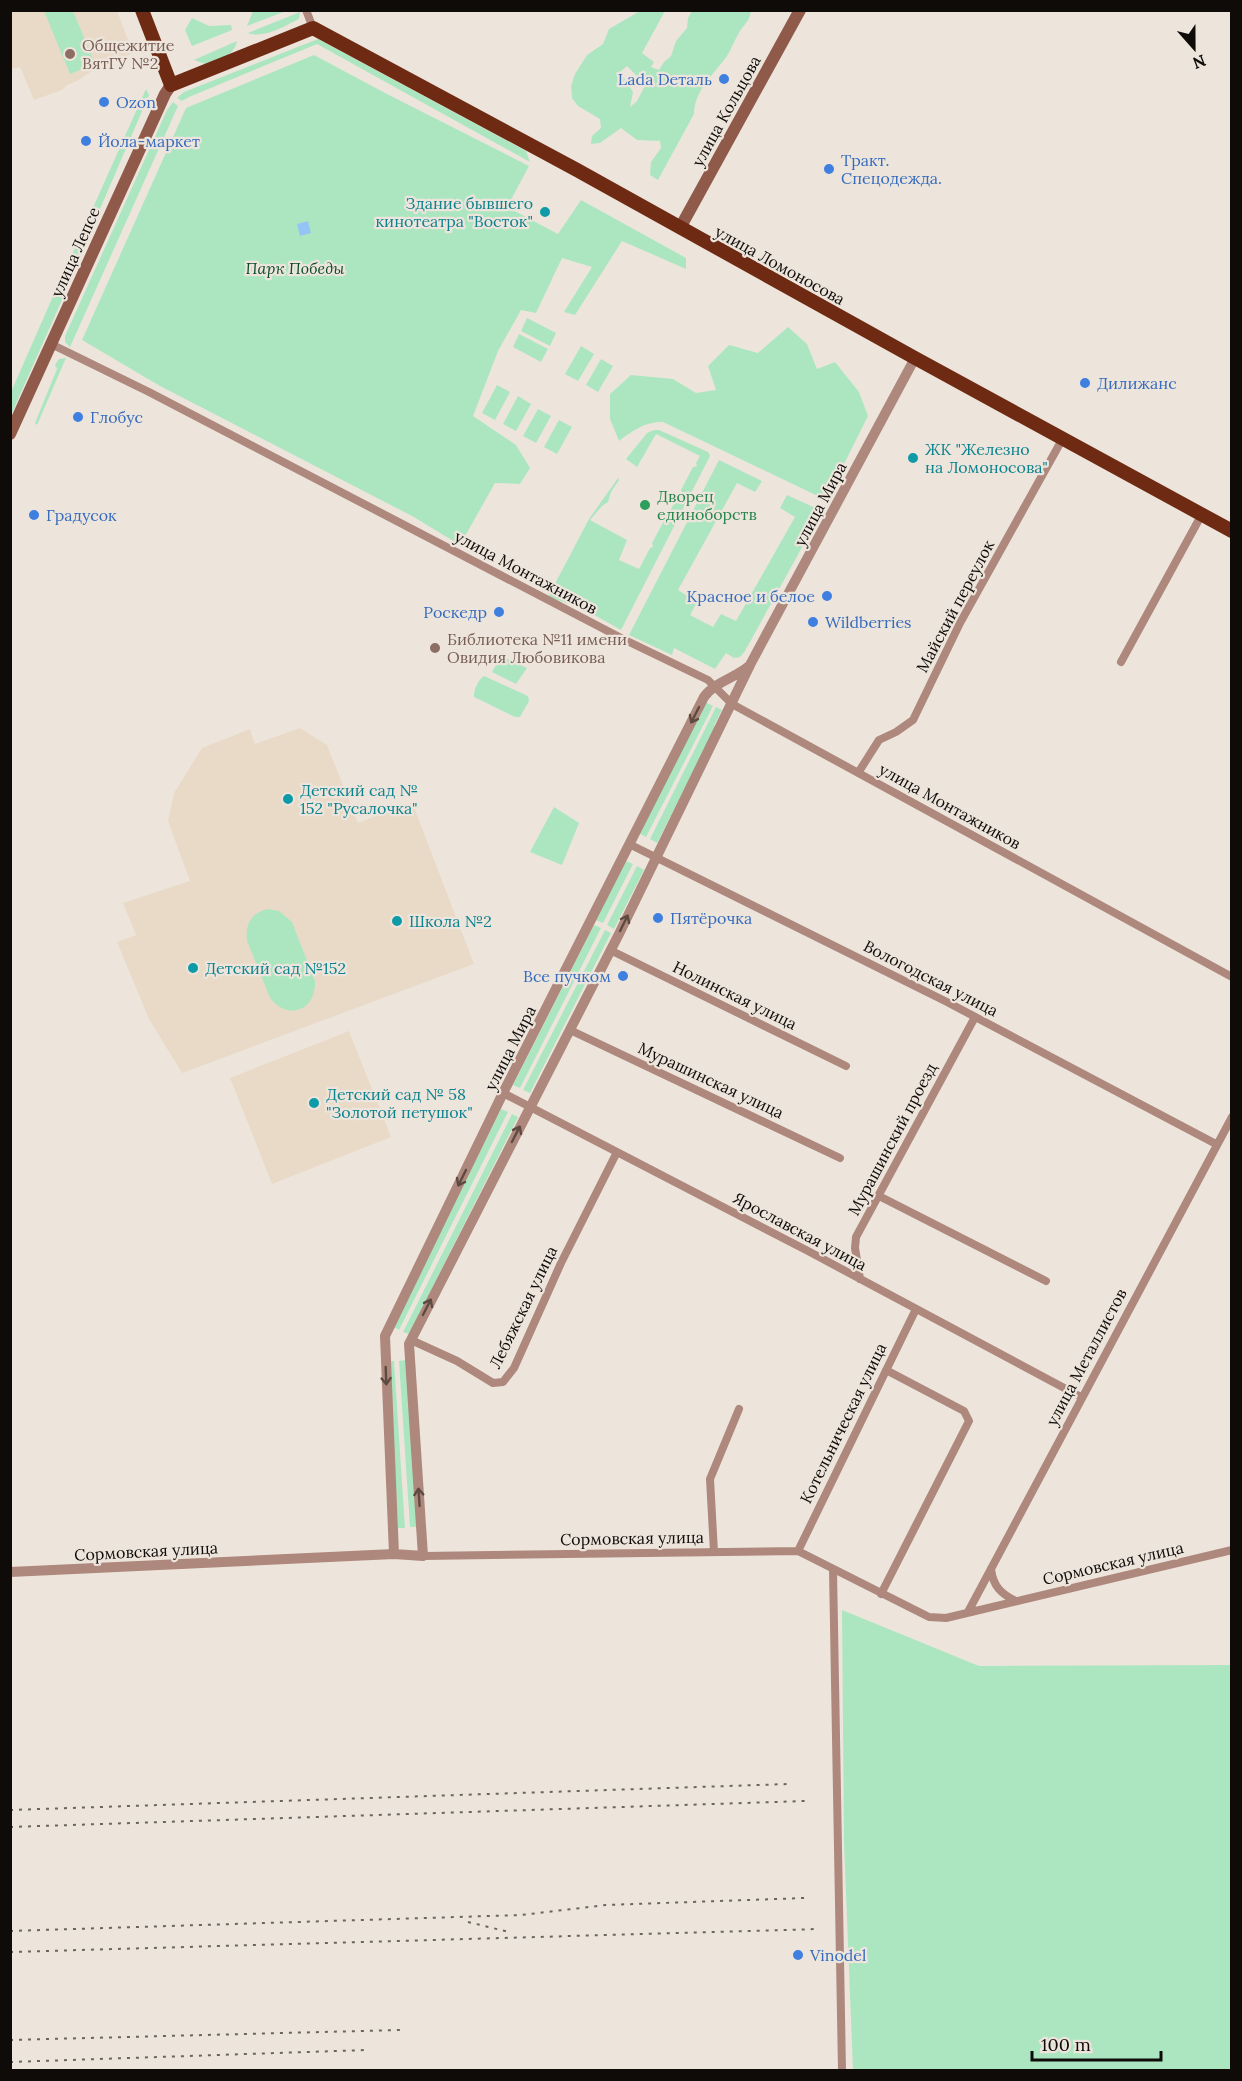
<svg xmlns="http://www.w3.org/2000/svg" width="1242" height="2081" font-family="Lora,serif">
<rect width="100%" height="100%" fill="#ede5dc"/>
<path fill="#e9dac7" d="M10 11H117L133 53 100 66 77 81 67 85 62 90 34 100 20 67 13 69 11 63Z
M300 728 327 745 358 823 412 802 474 964 182 1073 149 1019 117 942 136 935 123 903 190 881 168 821 174 793 202 748 250 729 255 744Z
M349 1031 391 1137 272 1184 230 1078Z"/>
<path fill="#ace6c1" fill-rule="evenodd" d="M44 11H73L95 64 70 74Z
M253 11V10L286 11 247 26Z
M640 11H665L642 53 654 62 651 67 659 70 664 62 671 56 676 41 687 28 688 18 692 11H751C749 22 746 22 740 31 735 39 732 48 727 56 714 74 694 91 694 114L658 180 650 175 651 162 661 148 660 141 637 140 621 128 600 143 591 144 592 136 601 128 600 119 578 106 572 98 571 86 575 74 587 55 603 44 609 29ZM627 66 639 78 647 82 637 101 630 107 633 92 620 72Z
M300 12 299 19C285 26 263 39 248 33Z
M192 18 209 26 231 25 232 30 192 46 185 30Z
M318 39 526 151 530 162 317 44 189 97 182 101 177 98 184 92Z
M237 41C234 56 218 61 205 64L194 60Z
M314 55 385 93 529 166 507 207 558 234 581 200 686 258V269L622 241 575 315 564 312 592 267 562 258 536 313 521 310 498 351 473 416 516 445 530 468 520 484 495 483 460 545 412 516 160 386 82 340 186 108Z
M146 89 149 95 73 272 66 268Z
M173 102 178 106 70 347 65 342V336L167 110Z
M61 278 70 282 11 415V392Z
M527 318 556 333 550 346 521 331Z
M788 327 807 344 817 369 835 362 859 392 868 416 826 500 663 422C645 422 633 430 619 441L610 419V394L631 375 673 379 696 393 716 390 708 366 729 345 758 353Z
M519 334 548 349 541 362 513 347Z
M581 346 594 354 578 381 565 374Z
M66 358 37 425 35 423 57 369 55 365 59 359Z
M601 359 613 366 598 392 586 385Z
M497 385 510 392 495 420 482 413Z
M518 396 531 404 516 431 503 424Z
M538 409 551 416 536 443 523 436Z
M559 420 572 427 557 454 544 447Z
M654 430H659L708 452 710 456 621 630 582 608 548 597 589 519 618 478 619 480 611 492 608 502 602 506 590 520 627 540 619 560 639 569 650 548 653 547 652 543 664 521 668 520 667 516 679 495 682 494 681 490 693 467 697 466 696 463 700 456 656 434 637 467 626 459 647 433Z
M719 460 762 481 755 492 737 483 678 590 697 602 690 615 713 627 721 614 736 621 795 517 780 508 787 495 822 511 745 651 740 657 734 658 726 653 715 669 674 648 672 655 629 635Z
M501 656 527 668 516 684 492 672Z
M484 676 528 696 529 701 520 717H515L474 697C473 690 479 679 484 676Z
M705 702 713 706 646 837 640 834Z
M716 707 722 710 714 725 716 727 657 843 650 839Z
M554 807 579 823 562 865 530 852Z
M626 861 633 864 603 923 596 920Z
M637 866 644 870 614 929 607 925Z
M268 909 279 911 292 922 315 981C316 1011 288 1021 270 998L247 941C245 924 251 913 268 909Z
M594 925 601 928 520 1088 513 1085Z
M605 930 611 933 530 1093 523 1090Z
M501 1109 508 1112 399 1330 394 1327Z
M512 1114 518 1117 409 1334 403 1332Z
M406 1360 417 1527H410L399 1361Z
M389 1361H394L405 1528H398Z
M842 1610 979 1666 1231 1665V2070H853L844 1843Z"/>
<path fill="#93c4f6" d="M308 221 311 233 300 236 297 224Z"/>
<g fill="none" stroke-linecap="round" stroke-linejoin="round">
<path stroke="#ae887c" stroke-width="8" d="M306 10 313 28
M51 344 149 392 623 639 708 680 732 704 1232 977
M1121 662 1202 514
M858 773 879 740 896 732 913 720 960 623 1063 438
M629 844 947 1002 1216 1144
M610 950 846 1066
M570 1030 840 1158
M503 1093 808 1251 1081 1397
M879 1196 1046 1281
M860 1279 855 1248 856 1237 975 1017
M411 1340 457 1361 493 1383 503 1382 514 1368 561 1263 617 1152
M798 1551 916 1309
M714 1552 710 1479 739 1409
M423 1556 798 1551 929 1617 946 1618 1232 1550
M991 1569C993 1586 1001 1594 1016 1601
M833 1570 842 2070
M881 1594 969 1421 964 1411 886 1370
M968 1612 1232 1117"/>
<path stroke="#ae887c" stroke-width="10" d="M394 1554 385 1336 503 1093 704 697C715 682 735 678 749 666
M10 1572 394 1554 423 1556 409 1344 619 934 751 663 915 358"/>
<path stroke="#8f5a4a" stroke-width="12" d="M680 228 800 10
M10 434 165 94 171 85"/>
<path stroke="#6e2a12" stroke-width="14" d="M142 10 171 85 313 28 577 170 915 358 1232 531"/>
<path stroke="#696460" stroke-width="2" stroke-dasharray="3 6" stroke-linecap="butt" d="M10 1810 788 1784
M10 1827 805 1801
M468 1922 509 1932
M10 1931 521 1915 606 1905 804 1898
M10 1952 818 1929
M10 2040 400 2030
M10 2062 366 2050"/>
</g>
<defs><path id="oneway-shaft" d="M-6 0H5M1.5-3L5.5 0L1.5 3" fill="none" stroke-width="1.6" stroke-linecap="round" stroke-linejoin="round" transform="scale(1.5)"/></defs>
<g stroke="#5e4a42">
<use href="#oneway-shaft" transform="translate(695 715) rotate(117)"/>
<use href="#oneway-shaft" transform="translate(624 923) rotate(-64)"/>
<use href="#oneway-shaft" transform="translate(516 1134) rotate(-63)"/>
<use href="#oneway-shaft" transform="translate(462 1178) rotate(116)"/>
<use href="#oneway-shaft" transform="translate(427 1307) rotate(-63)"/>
<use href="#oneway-shaft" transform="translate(386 1376) rotate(88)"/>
<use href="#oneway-shaft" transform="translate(419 1497) rotate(-94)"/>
</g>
<g fill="#8d6e63" stroke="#ede5dc" stroke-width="2">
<circle cx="70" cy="54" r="6"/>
<circle cx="435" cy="648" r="6"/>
</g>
<g fill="#3f7fe0" stroke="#ede5dc" stroke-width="2">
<circle cx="724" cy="79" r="6"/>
<circle cx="104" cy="102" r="6"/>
<circle cx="86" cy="141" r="6"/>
<circle cx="829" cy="169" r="6"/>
<circle cx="1085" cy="383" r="6"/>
<circle cx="78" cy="417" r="6"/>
<circle cx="34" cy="515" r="6"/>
<circle cx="827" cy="596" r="6"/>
<circle cx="499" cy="612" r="6"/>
<circle cx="813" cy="622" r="6"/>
<circle cx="658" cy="918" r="6"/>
<circle cx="623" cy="976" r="6"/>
<circle cx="798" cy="1955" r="6"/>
</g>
<g fill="#0f9aa8" stroke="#ede5dc" stroke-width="2">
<circle cx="545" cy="212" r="6"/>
<circle cx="913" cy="458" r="6"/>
<circle cx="288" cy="799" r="6"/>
<circle cx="397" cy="921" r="6"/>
<circle cx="193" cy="968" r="6"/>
<circle cx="314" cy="1103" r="6"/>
</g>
<circle fill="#2e9e5b" stroke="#ede5dc" stroke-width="2" cx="645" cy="505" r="6"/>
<g text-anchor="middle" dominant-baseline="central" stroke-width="4.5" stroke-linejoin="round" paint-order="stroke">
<g font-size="16" fill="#785e54" stroke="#ede5dc" text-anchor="start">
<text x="82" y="45">Общежитие<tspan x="82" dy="18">ВятГУ №2</tspan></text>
<text x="447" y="639">Библиотека №11 имени<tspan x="447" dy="18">Овидия Любовикова</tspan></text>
</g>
<g font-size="16" fill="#366cbe" stroke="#ede5dc" text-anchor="start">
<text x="712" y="79" text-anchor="end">Lada Dеталь</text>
<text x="116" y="102">Ozon</text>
<text x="98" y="141">Йола-маркет</text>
<text x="841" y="160">Тракт.<tspan x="841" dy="18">Спецодежда.</tspan></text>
<text x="1097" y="383">Дилижанс</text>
<text x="90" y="417">Глобус</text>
<text x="46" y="515">Градусок</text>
<text x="815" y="596" text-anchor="end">Красное и белое</text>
<text x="487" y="612" text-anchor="end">Роскедр</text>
<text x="825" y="622">Wildberries</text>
<text x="670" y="918">Пятёрочка</text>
<text x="611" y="976" text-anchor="end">Все пучком</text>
<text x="810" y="1955">Vinodel</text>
</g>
<g font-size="16" fill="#0e0b09" stroke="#ede5dc">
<text transform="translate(726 111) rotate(-61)">улица Кольцова</text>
<text transform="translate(75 252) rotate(-66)">улица Лепсе</text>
<text transform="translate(780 265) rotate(29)">улица Ломоносова</text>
<text transform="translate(820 504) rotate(-62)">улица Мира</text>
<text transform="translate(526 572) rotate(28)">улица Монтажников</text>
<text transform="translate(955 606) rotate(-62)">Майский переулок</text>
<text transform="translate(950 806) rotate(29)">улица Монтажников</text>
<text transform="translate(931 978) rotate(27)">Вологодская улица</text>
<text transform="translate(735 995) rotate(26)">Нолинская улица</text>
<text transform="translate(510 1048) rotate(-63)">улица Мира</text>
<text transform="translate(711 1080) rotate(25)">Мурашинская улица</text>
<text transform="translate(892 1139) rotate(-62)">Мурашинский проезд</text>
<text transform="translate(800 1231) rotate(28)">Ярославская улица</text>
<text transform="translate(523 1307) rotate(-64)">Лебяжская улица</text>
<text transform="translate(1086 1357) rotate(-62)">улица Металлистов</text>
<text transform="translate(843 1423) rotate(-64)">Котельническая улица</text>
<text transform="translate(632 1538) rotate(-1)">Сормовская улица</text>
<text transform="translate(146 1551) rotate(-3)">Сормовская улица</text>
<text transform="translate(1113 1563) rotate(-13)">Сормовская улица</text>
</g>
<g font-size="16" fill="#0d838f" stroke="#ede5dc" text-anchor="start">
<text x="533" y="203" text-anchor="end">Здание бывшего<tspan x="533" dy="18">кинотеатра "Восток"</tspan></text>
<text x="925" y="449">ЖК "Железно<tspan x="925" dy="18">на Ломоносова"</tspan></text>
<text x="300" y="790">Детский сад №<tspan x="300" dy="18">152 "Русалочка"</tspan></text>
<text x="409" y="921">Школа №2</text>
<text x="205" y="968">Детский сад №152</text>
<text x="326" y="1094">Детский сад № 58<tspan x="326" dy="18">"Золотой петушок"</tspan></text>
</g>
<g font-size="16" font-style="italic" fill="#0a4d2c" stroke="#ede5dc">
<text x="295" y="268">Парк Победы</text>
</g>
<g font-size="16" fill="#27864d" stroke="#ede5dc" text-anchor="start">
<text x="657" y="496">Дворец<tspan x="657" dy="18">единоборств</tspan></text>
</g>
</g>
<rect width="1242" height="2081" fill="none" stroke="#0e0b09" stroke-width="24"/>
<g transform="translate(1194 48) rotate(159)" stroke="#ede5dc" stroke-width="4.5" paint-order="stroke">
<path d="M0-4.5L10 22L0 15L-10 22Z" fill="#0e0b09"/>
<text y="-9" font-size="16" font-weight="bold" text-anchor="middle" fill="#0e0b09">N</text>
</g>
<path d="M1032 2051v9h129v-9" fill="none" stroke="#0e0b09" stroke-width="3"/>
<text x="1041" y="2051" font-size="18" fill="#0e0b09" stroke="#ede5dc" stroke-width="4.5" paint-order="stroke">100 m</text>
</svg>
